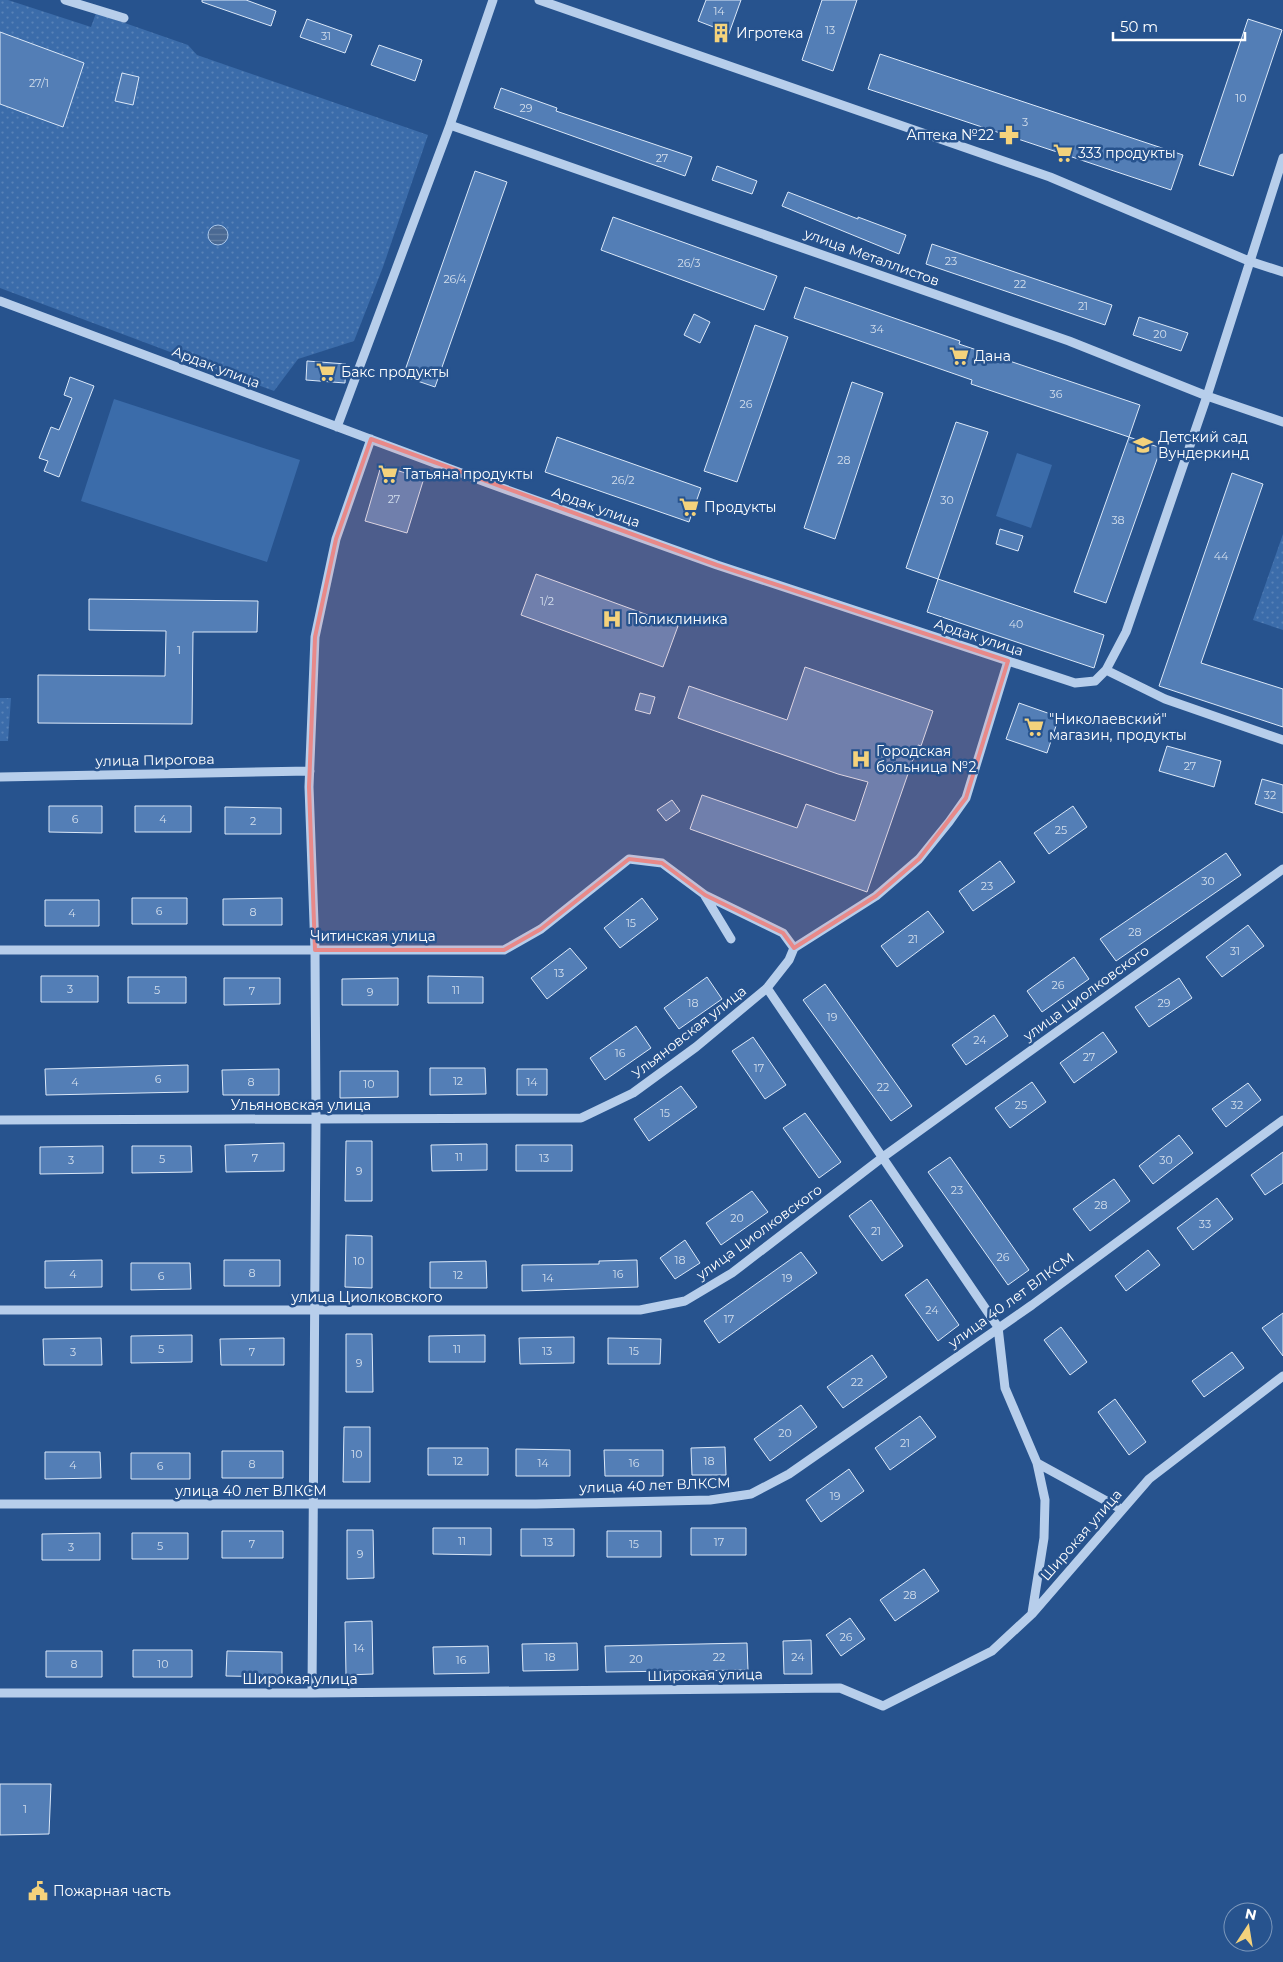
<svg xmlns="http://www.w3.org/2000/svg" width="1283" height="1962" font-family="Montserrat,sans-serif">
<defs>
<pattern id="green-dots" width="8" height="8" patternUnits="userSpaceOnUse" patternTransform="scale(1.25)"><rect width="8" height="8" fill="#3b6caa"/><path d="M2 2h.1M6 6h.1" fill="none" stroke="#5882b7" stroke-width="1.8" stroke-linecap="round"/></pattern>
<pattern id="water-rules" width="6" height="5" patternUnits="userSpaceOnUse" patternTransform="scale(1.25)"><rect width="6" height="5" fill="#4a6993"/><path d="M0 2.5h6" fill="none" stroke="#6580a3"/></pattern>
</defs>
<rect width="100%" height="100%" fill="#27538e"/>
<path fill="url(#green-dots)" d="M0 0H8L91 27 96 13 188 45 197 55 428 135 383 267 354 341 298 359 274 391 0 288Z
M1283 534V630L1253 620Z
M0 698H11L8 741H0Z"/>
<path fill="#3b6caa" d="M114 399 300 460 267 562 81 501Z
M1017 453 1052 465 1031 528 996 516Z"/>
<path fill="url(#water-rules)" stroke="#abc8eb" d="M208 235a10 10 0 1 1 20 0a10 10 0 1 1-20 0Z"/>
<path fill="#537eb6" stroke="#dbe8f8" d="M202 0H246L276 11 271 26 202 2Z
M706 0H741L727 39 714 35 716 28 698 21Z
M822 0H857L833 71 802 60Z
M307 19 352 35 345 53 300 37Z
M1248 19 1282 30 1233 176 1199 165Z
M0 32 84 63 63 127 0 104Z
M379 45 422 60 415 81 371 65Z
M880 54 1183 155 1171 190 868 89Z
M122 73 139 77 133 105 115 101Z
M501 88 557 108 556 111 692 157 685 176 494 108Z
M717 166 757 181 752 194 712 180Z
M475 171 507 182 435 387 403 376Z
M788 192 858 219V217L906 235 899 254 782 206Z
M613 217 777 276 764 310 601 250Z
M932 244 1112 305 1105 325 926 264Z
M805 287 960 341 959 344 1140 405 1129 437 971 384 972 380 794 318Z
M694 314 710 322 700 343 684 335Z
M1139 317 1188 333 1181 351 1133 335Z
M755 325 788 337 737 482 704 471Z
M307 361 346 364 345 383 306 380Z
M70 377 94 386 59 477 44 471 48 461 39 458 51 427 59 430 72 398 64 395Z
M852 382 883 393 835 539 804 528Z
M956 422 988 432 938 579 906 568Z
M557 437 701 488 689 522 545 472Z
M1129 437 1161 448 1106 603 1074 592Z
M381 466 424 478 407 533 365 521Z
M1232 473 1263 484 1201 663 1283 689V727L1159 686Z
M1000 529 1023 536 1018 551 996 544Z
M536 574 678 626 663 667 521 615Z
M938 579 1104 635 1094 668 927 612Z
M89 599 258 601 257 632H193L192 724 38 723V675L165 676 166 631 89 630Z
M805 667 933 711 921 746 918 745 867 892 690 829 702 795 797 828 806 804 855 821 868 782 838 774 678 718 689 686 787 720Z
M640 693 655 697 650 714 635 710Z
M1019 703 1059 717 1047 753 1006 739Z
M1167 746 1221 761 1214 787 1159 771Z
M1262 779 1283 785V813L1255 804Z
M672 800 680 811 666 821 657 810Z
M49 806H102V833L49 832Z
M135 806H191V832H135Z
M1073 806 1087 827 1049 854 1034 833Z
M225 807 281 808V834H225Z
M1226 853 1241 875 1116 961 1100 939Z
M1000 861 1015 882 973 911 959 891Z
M132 898H187V924H132Z
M282 898V925H223V899Z
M642 898 658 919 620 948 604 928Z
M45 900H99V926H45Z
M928 911 944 932 897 967 881 946Z
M1248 925 1264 946 1222 977 1206 957Z
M570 948 587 968 547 999 531 978Z
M1074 957 1089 979 1042 1012 1027 991Z
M41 976H98V1002H41Z
M428 976 483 977V1003H428Z
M128 977H186V1003H128Z
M707 977 722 999 679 1029 664 1008Z
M224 978H280V1004L224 1005Z
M398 978V1005H342V979Z
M1179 978 1192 998 1149 1027 1135 1007Z
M825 984 912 1106 891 1121 803 1000Z
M994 1015 1008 1036 966 1065 952 1045Z
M636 1026 651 1048 605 1080 590 1058Z
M1103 1032 1117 1052 1074 1083 1060 1063Z
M753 1037 786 1085 765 1099 732 1051Z
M188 1065V1092L46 1095 45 1069Z
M430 1068H485L486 1094 430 1095Z
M279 1069V1095H223L222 1070Z
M517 1069H547V1095H517Z
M340 1071H398V1097L340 1098Z
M1032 1082 1046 1102 1010 1128 995 1108Z
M1248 1083 1261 1100 1226 1127 1212 1109Z
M681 1086 697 1107 649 1141 634 1119Z
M805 1113 841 1162 819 1178 783 1128Z
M1179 1135 1193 1153 1153 1184 1139 1166Z
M346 1141H372V1201H345Z
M284 1143V1171L226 1172 225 1145Z
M487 1144V1170L432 1171 431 1145Z
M516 1145H572V1171H516Z
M103 1146V1173L40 1174V1147Z
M132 1146H191L192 1172 132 1173Z
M1283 1152V1183L1265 1195 1251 1175Z
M950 1157 1029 1270 1008 1285 928 1172Z
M1114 1179 1130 1201 1090 1231 1073 1209Z
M752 1191 768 1212 721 1245 706 1223Z
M1217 1198 1233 1219 1193 1250 1177 1228Z
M871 1200 903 1246 882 1261 849 1216Z
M346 1235 372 1236V1288L345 1287Z
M685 1240 700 1263 675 1279 660 1258Z
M1148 1250 1160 1265 1126 1291 1115 1276Z
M801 1252 817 1273 719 1343 704 1321Z
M102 1260V1287L45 1288V1261Z
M224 1260H280V1286H224Z
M637 1260 638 1287 522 1291V1265L599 1264V1261Z
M486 1261 487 1288H430V1262Z
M131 1263H190L191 1289 131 1290Z
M927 1279 959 1325 938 1341 905 1295Z
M1283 1313V1356L1262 1328Z
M1061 1327 1087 1362 1070 1375 1044 1340Z
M346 1334H372L373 1392H346Z
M192 1335V1362L131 1363V1336Z
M485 1335V1362H429V1336Z
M574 1337V1363L520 1364 519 1338Z
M101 1338 102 1365H44L43 1339Z
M284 1338V1365H221L220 1339Z
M608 1338 661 1339 660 1364H608Z
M1232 1352 1244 1368 1204 1397 1192 1381Z
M872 1355 887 1377 843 1408 827 1387Z
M1115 1399 1146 1442 1129 1455 1098 1412Z
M801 1405 817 1427 770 1461 754 1439Z
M920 1416 936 1437 890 1470 875 1448Z
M344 1427H370V1482H343Z
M725 1447 726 1475H692L691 1448Z
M428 1448H488V1475H428Z
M516 1449 570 1450V1476H516Z
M604 1450H663V1476H605Z
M222 1451H283V1478H222Z
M45 1452H100L101 1478 45 1479Z
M131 1453H190V1479H131Z
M849 1469 864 1491 821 1522 806 1500Z
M433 1528H491V1555L433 1554Z
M691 1528H746V1555H691Z
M521 1529H574V1556H521Z
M347 1530H373L374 1578 347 1579Z
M222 1531H283V1558H222Z
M607 1531H661V1557H607Z
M100 1533V1560H42V1534Z
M132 1533H188V1559H132Z
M924 1569 939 1591 895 1621 880 1600Z
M850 1618 865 1639 841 1656 826 1635Z
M372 1621 373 1674 346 1675 345 1622Z
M811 1640 812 1674H784L783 1641Z
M577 1643 578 1670 523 1671 522 1644Z
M747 1643 748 1670 606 1672 605 1646Z
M488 1646 489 1673 434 1674 433 1647Z
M133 1650H192V1677H133Z
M46 1651H102V1677H46Z
M227 1651 282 1652V1677L226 1676Z
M0 1784H51L49 1834 0 1835Z"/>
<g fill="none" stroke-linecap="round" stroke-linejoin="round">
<path stroke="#b7ceeb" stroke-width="9" d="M65 0 124 18
M539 0 1050 177 1249 261 1283 272
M450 125 1069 341 1207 396 1283 422
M0 301 488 483 717 565 1075 683 1095 681 1106 670 1126 632 1207 396 1283 158
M337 427 450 125 493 0
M1106 670 1165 699 1283 740
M0 777 310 771
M705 896 731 939
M0 950H504L541 929 629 859 662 863 705 895 783 933 794 948
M767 988 998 1327 1005 1388 1037 1463 1045 1500 1044 1538 1032 1613
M0 1120 581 1118 633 1093 696 1047 767 988 789 960 794 948 876 896 919 859 949 822 966 798 1008 661
M0 1310H640L685 1301 732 1273 883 1157 1283 869
M1037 1463 1121 1509
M0 1504H536L710 1500 751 1494 789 1474 1032 1305 1283 1120
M0 1693H312L840 1688 883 1706 992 1651 1032 1614 1149 1479 1283 1376
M312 1693 316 1119 315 950 309 787 315 637 336 539 371 439"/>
</g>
<path fill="#e88989" fill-opacity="0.2" stroke="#e88989" stroke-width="4" stroke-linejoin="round" d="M371 439 717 565 1008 661 966 798 919 859 876 896 794 948 783 933 705 895 662 863 629 859 541 929 504 950H315L309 787 315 637 336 539Z"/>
<defs>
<symbol id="building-bare" viewBox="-9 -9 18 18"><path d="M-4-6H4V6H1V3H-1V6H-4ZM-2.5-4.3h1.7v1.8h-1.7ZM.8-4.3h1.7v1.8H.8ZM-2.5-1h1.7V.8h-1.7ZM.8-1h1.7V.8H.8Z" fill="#f4d27c" stroke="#27538e" stroke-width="2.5" paint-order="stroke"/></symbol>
<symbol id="pharmacy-bare" viewBox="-9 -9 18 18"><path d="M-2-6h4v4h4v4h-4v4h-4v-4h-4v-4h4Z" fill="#f4d27c" stroke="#27538e" stroke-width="2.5" paint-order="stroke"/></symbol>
<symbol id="supermarket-bare" viewBox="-9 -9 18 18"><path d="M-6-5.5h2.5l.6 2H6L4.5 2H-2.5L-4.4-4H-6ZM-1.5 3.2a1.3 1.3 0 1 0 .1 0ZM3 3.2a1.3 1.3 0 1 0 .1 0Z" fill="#f4d27c" stroke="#27538e" stroke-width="2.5" paint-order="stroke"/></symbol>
<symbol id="school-bare" viewBox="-9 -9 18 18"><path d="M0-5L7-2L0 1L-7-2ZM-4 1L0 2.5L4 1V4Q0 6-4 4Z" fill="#f4d27c" stroke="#27538e" stroke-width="2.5" paint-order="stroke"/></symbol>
<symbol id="hospital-bare" viewBox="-9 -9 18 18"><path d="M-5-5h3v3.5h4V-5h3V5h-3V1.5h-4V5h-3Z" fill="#f4d27c" stroke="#27538e" stroke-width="2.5" paint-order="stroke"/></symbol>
<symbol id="civic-bare" viewBox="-9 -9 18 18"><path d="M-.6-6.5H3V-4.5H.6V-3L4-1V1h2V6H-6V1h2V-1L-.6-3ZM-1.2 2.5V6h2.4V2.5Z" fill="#f4d27c" stroke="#27538e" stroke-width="2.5" paint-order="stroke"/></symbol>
</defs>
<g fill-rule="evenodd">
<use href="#building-bare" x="707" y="19" width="28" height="28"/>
<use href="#pharmacy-bare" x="995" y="121" width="28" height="28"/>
<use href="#supermarket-bare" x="1049" y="139" width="28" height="28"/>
<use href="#supermarket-bare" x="945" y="342" width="28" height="28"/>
<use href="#supermarket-bare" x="312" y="358" width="28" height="28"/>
<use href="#school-bare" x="1129" y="431" width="28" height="28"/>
<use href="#supermarket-bare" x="374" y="460" width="28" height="28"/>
<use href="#supermarket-bare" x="675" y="493" width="28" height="28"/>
<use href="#hospital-bare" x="598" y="605" width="28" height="28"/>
<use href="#supermarket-bare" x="1020" y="713" width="28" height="28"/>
<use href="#hospital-bare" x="847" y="745" width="28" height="28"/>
<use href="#civic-bare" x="24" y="1877" width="28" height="28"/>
</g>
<g text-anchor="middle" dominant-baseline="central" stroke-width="5" stroke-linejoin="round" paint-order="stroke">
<g font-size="11" fill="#d4dfed">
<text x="719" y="11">14</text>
<text x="830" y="30">13</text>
<text x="326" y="36">31</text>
<text x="39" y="83">27/1</text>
<text x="1241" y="98">10</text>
<text x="526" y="108">29</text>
<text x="1025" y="122">3</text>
<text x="662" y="158">27</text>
<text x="951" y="261">23</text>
<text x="689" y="263">26/3</text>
<text x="455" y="279">26/4</text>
<text x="1020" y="284">22</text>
<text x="1083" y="306">21</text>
<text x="877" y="329">34</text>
<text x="1160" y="334">20</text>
<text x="1056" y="394">36</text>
<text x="746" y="404">26</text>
<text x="844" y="460">28</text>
<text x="623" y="480">26/2</text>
<text x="394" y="499">27</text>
<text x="947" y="500">30</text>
<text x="1118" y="520">38</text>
<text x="1221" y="556">44</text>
<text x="547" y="601">1/2</text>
<text x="1016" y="624">40</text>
<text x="179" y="650">1</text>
<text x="1190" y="766">27</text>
<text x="1270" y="795">32</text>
<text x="75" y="819">6</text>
<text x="163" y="819">4</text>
<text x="253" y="821">2</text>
<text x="1061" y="830">25</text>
<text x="1208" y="881">30</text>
<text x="987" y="886">23</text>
<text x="159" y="911">6</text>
<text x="253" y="912">8</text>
<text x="72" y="913">4</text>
<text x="631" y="923">15</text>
<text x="1135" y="932">28</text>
<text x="913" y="939">21</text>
<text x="1235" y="951">31</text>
<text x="559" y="973">13</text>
<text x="1058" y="985">26</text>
<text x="70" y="989">3</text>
<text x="157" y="990">5</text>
<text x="456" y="990">11</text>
<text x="252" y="991">7</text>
<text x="370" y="992">9</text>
<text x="693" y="1003">18</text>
<text x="1164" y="1003">29</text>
<text x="832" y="1017">19</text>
<text x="980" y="1040">24</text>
<text x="620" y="1053">16</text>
<text x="1089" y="1057">27</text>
<text x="759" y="1068">17</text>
<text x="158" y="1079">6</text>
<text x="458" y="1081">12</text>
<text x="75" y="1082">4</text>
<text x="251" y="1082">8</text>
<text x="532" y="1082">14</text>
<text x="369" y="1084">10</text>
<text x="883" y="1087">22</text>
<text x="1021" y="1105">25</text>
<text x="1237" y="1105">32</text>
<text x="665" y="1113">15</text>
<text x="459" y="1157">11</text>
<text x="255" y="1158">7</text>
<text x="544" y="1158">13</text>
<text x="162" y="1159">5</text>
<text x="71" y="1160">3</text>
<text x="1166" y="1160">30</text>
<text x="359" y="1171">9</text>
<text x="957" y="1190">23</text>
<text x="1101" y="1205">28</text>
<text x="737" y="1218">20</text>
<text x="1205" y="1224">33</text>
<text x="876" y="1231">21</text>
<text x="1003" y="1257">26</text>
<text x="680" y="1260">18</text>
<text x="359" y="1261">10</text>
<text x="252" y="1273">8</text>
<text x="73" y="1274">4</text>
<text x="618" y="1274">16</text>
<text x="458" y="1275">12</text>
<text x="161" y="1276">6</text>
<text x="548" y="1278">14</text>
<text x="787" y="1278">19</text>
<text x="932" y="1310">24</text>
<text x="729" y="1319">17</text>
<text x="161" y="1349">5</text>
<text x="457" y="1349">11</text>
<text x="547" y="1351">13</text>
<text x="634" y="1351">15</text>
<text x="73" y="1352">3</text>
<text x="252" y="1352">7</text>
<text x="359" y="1363">9</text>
<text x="857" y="1382">22</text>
<text x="785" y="1433">20</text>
<text x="905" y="1443">21</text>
<text x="357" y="1454">10</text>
<text x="458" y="1461">12</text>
<text x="709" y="1461">18</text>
<text x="543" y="1463">14</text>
<text x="634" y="1463">16</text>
<text x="252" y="1464">8</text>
<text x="73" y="1465">4</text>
<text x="160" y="1466">6</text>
<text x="835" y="1496">19</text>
<text x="462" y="1541">11</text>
<text x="548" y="1542">13</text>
<text x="719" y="1542">17</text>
<text x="252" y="1544">7</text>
<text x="634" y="1544">15</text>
<text x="160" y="1546">5</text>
<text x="71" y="1547">3</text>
<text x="360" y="1554">9</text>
<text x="910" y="1595">28</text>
<text x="846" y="1637">26</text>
<text x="359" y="1648">14</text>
<text x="550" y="1657">18</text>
<text x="719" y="1657">22</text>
<text x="798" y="1657">24</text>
<text x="636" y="1659">20</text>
<text x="461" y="1660">16</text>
<text x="74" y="1664">8</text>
<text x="163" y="1664">10</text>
<text x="25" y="1809">1</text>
</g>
<g font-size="14" fill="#fff" stroke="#27538e" text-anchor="start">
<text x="736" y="33">Игротека</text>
<text x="994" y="135" text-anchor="end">Аптека №22</text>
<text x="1078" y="153">333 продукты</text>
<text x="974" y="356">Дана</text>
<text x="341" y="372">Бакс продукты</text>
<text x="1158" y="437">Детский сад<tspan x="1158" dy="16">Вундеркинд</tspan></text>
<text x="403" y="474">Татьяна продукты</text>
<text x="704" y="507">Продукты</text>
<text x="627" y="619">Поликлиника</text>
<text x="1049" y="719">"Николаевский"<tspan x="1049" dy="16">магазин, продукты</tspan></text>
<text x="876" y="751">Городская<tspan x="876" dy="16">больница №2</tspan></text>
<text x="53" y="1891">Пожарная часть</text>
</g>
<g font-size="14" fill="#fff" stroke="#27538e">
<text transform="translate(872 257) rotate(20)">улица Металлистов</text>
<text transform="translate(216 367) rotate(21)">Ардак улица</text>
<text transform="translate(596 507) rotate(20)">Ардак улица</text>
<text transform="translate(979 637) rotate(18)">Ардак улица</text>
<text transform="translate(155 760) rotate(-1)">улица Пирогова</text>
<text x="373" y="936">Читинская улица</text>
<text transform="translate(1086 993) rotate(-36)">улица Циолковского</text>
<text transform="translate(689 1032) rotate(-38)">Ульяновская улица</text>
<text x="301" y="1105">Ульяновская улица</text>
<text transform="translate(759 1232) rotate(-36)">улица Циолковского</text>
<text x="367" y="1297">улица Циолковского</text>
<text transform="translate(1011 1300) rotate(-36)">улица 40 лет ВЛКСМ</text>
<text transform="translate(655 1485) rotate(-2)">улица 40 лет ВЛКСМ</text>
<text x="251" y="1491">улица 40 лет ВЛКСМ</text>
<text transform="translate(1081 1535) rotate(-49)">Широкая улица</text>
<text transform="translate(705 1675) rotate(-1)">Широкая улица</text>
<text x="300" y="1679">Широкая улица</text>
</g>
</g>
<g transform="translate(1248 1927) rotate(12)"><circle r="24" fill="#27538e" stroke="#7d98bb"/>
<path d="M0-4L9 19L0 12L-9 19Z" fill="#f4d27c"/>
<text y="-8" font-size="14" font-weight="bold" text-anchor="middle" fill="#ffffff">N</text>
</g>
<path d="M1113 32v8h132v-8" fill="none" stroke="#ffffff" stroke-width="2.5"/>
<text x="1120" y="32" font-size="15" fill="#ffffff" stroke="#27538e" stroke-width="4" paint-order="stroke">50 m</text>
</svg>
